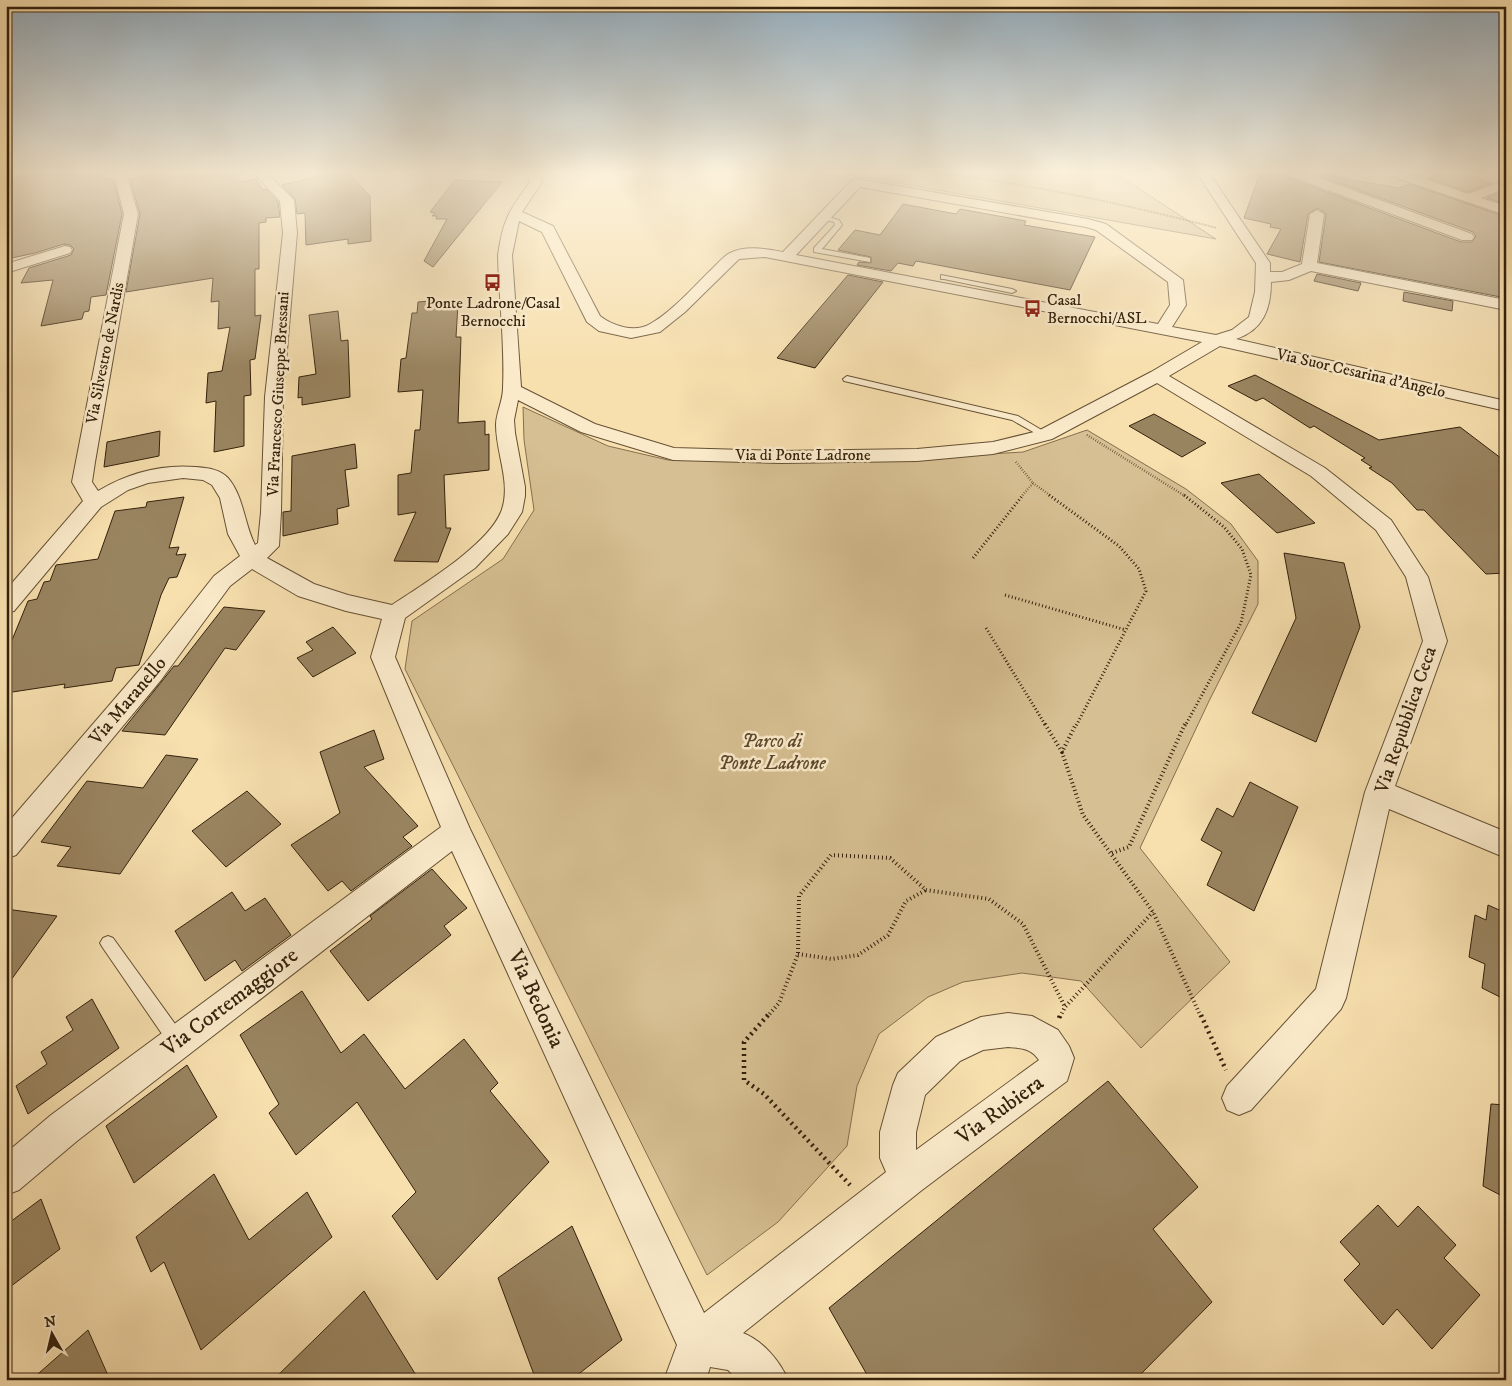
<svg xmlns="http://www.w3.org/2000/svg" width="1512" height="1386" font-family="'IM FELL DW Pica',serif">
<rect width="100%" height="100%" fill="#f7dfae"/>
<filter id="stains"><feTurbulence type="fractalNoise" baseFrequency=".004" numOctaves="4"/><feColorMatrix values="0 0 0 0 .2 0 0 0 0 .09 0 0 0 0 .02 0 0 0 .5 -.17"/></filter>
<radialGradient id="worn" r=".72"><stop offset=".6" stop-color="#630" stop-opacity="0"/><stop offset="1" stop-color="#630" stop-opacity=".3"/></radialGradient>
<path fill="#d6bf92" stroke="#85704f" d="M844 173H1115L1216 239 858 176Z
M523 407 608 446 668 460 859 462 1023 452 1087 430 1186 489 1231 524 1258 561V604L1209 701 1140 848 1230 962 1141 1048 1081 981 1022 973 963 982 928 997 879 1034 857 1086 847 1146 778 1222 707 1275 405 669 412 621 503 559 534 510 524 440Z"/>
<path fill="#998460" stroke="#34210c" d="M44 173H104L105 180 112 178 113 182H114L122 214 106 295 91 297 89 311 84 312 82 319 41 326 53 280 21 283 29 268 71 255 74 249 70 245 64 244 35 253 7 259 6 219 13 178Z
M164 173H235L241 182 256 179 263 190 266 189 278 202 280 217 266 218V222L259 223V269H255V316L261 315 255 359 250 360 251 395 244 396V446L214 452 216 401 206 403 208 373 222 371 230 327 218 329 219 301 211 302 213 278 126 292 140 214 130 179Z
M331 173H348L370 196 371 241 348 244V239L306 245 305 213 297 214 295 199 282 185Z
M1260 173H1286L1289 178 1461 242H1472L1476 236 1473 232 1312 173H1337L1336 177 1399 188 1410 184 1506 217V298L1319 262 1326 214 1318 208 1308 214 1300 262 1267 254 1281 229 1270 227 1271 224 1244 218Z
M1442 173H1462L1492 183 1468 192 1428 178Z
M455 180 502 182 433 267 424 261 447 219H436L437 216H432L435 213 430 212Z
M1506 190V204L1487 198Z
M903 204 956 214 960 209 1026 221 1024 225 1095 237 1070 290 916 261 913 266 898 263 891 271 857 265 859 262 871 263V257L838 250 855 230 880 235Z
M1317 274 1361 283 1358 291 1314 281Z
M848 275 883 282 815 368 777 358Z
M1404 292 1453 301 1452 311 1403 301Z
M441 300V306L458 304 456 337H461L458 423 485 421V435L489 434V470L444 475 446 528H451L438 562 394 561 416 512 398 515V475L411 473 415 430H420L423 390 398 392 401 359 406 358 412 313H417L418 302Z
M338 311 341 341 348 340 350 397 302 405V397L298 398 299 377 316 374 309 315Z
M1255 375 1379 440 1460 427 1506 462V573L1486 574 1424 510H1417L1392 483 1369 468 1372 467 1361 460 1365 458 1314 426 1310 428 1263 398 1256 401 1228 386Z
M1154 414 1206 443 1182 457 1129 426Z
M160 431 159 456 104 467 107 442Z
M355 444 357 468 345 470 349 506 337 509 338 524 283 536V512L291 511 292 456Z
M1259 474 1315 523 1277 533 1221 483Z
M184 497 169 548 179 547 176 555 186 554 177 577 169 578 161 595 139 665 116 668 112 681 64 688 65 684 6 693V646L10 645 28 601 37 599 44 582 50 581 56 565 98 559 115 511 146 507 147 502Z
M1284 553 1344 563 1360 627 1316 742 1252 713 1296 618Z
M224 607 265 611 236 650 225 648 165 735 122 731 174 666H178Z
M333 627 356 653 313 677 297 658 313 650 306 642Z
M374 730 384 759 364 767 418 826 403 837 412 846 351 891 342 881 328 891 291 845 340 813 320 752Z
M166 755 198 759 120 874 57 866 71 847 41 842 87 781 143 788Z
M1250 782 1298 807 1254 911 1207 885 1222 852 1201 840 1217 808 1233 817Z
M247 791 281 824 226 867 192 831Z
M432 869 467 908 444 926 451 935 368 1001 330 951 372 919 370 916Z
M232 892 245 911 265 898 291 935 242 971 235 960 205 981 175 931Z
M1488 905 1506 913V1000L1482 988 1485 964 1469 957 1475 915 1486 920Z
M6 909 57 916 6 987Z
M302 991 341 1053 364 1034 405 1089 464 1039 498 1083 490 1091 549 1162 437 1280 392 1216 416 1192 357 1102 296 1155 269 1113 279 1104 240 1035Z
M92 999 119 1048 28 1114 16 1086 47 1064 41 1052 73 1030 66 1017Z
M187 1065 217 1117 134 1183 106 1126Z
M1108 1081 1198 1187 1153 1229 1212 1302 1135 1380H870L829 1308Z
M1491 1104 1506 1105V1198L1483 1186Z
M214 1174 249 1240 307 1192 332 1237 201 1350 164 1262 151 1272 136 1237Z
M41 1199 60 1249 6 1290V1225Z
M1378 1205 1398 1227 1418 1206 1456 1245 1444 1258 1480 1295 1432 1349 1397 1309 1383 1325 1344 1280 1360 1264 1340 1242Z
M572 1226 622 1340 571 1380H536L498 1278Z
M364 1291 419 1380H273Z
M88 1330 110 1380H31Z"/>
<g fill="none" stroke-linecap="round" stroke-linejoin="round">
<defs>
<path id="service" d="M824 216 839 220 842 225 822 249 870 258V262L814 252V248L835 225 834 222 822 219 821 218Z
M941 275 1012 289 1016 291 1012 293 944 279H941Z
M847 376 1018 416 1050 435 1045 438 1042 437 1012 420 844 381 843 379Z
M108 936 113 938 183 1035 185 1041 183 1047 177 1049 171 1047 103 948 100 943 103 938Z"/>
<path id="minor" d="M114 173H126L138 214 95 462 92 482 98 491C128 473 161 464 196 467 207 468 220 469 228 478 244 497 244 523 255 545L258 543 261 512 265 397 283 233 280 201 254 173H267L294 200 297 233 283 397 281 512 279 546 267 558 314 584 348 595 392 605C422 585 487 546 501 512 512 484 496 454 496 425 496 413 503 401 503 388 505 344 499 299 498 255 503 219 509 211 530 182L527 173H539L542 182 522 212 553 226 600 316C613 326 634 333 650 324 672 312 694 286 713 268 718 263 724 256 730 253 746 245 766 249 783 252L852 180 857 179 1088 219 1106 224 1183 280 1186 305 1172 327 1216 335 1232 330 1249 317 1255 292 1256 263 1197 173H1209L1270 263V272H1282L1302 264 1310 214 1317 210 1324 214 1317 263 1506 300V310L1311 271 1289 280 1271 282C1271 309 1263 330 1236 339L1506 401V411L1220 346 1169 376 1325 468 1391 520 1428 577 1447 641 1395 786 1506 832V858L1389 809 1346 998 1341 1009 1251 1110 1239 1115 1227 1110 1222 1098 1227 1086 1316 989 1365 792 1423 641 1406 577 1376 530 1311 476 1157 383 1052 439 993 454 917 461 781 463 673 460 581 432 518 400 514 420 515 433 525 487V496L522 512 508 534 475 568 405 618 395 657 470 829 704 1313 886 1172 880 1158V1132L893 1085 898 1073 936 1037 981 1017 1008 1013 1032 1016 1058 1030 1069 1046 1074 1058 1067 1081 922 1190 743 1333C763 1341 780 1361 788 1380H738L728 1370 710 1367 706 1380H664L677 1345 452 851 77 1141 19 1190 6 1195V1153L51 1115 441 827 371 657 382 619 346 611 298 596 252 569 230 586 161 680 16 855 6 859V825L143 666 214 576 240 556 228 534 220 498 212 485 203 480 183 478 148 483 128 490 101 507 14 611 6 613V590L83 501 72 482 124 214ZM860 187 1086 227 1096 230 1168 282 1170 305 1158 324 796 255ZM519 221 542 232 587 322 599 331 631 338 660 332 685 312 739 259 765 257 1202 342 1151 372 1038 431 993 442 917 449 781 451 674 448 595 424 521 387 512 255ZM1008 1047C1021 1048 1031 1048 1039 1060L916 1150V1132L925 1095 960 1061 983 1050Z
M1288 173H1306L1472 234 1474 237 1472 240H1462L1290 176Z
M1389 173H1408L1468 194 1506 180V188L1481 198 1506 206V215L1391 176Z
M65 246 70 247 72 250 70 253 6 273V264Z"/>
</defs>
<use href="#service" stroke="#655034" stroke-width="2"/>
<use href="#minor" stroke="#655034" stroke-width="2"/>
<path stroke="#34210c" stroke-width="2" stroke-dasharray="0.5 1" stroke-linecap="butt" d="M936 173C1031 184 1124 204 1217 228"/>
<path stroke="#34210c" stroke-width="2.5" stroke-dasharray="0.5 2" stroke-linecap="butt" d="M1087 435 1185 496
M1016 462 1033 483 1022 496
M1033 483 1051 496"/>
<path stroke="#34210c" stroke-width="3" stroke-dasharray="1 2.5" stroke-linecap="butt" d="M1049 495 1119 546 1139 569 1146 591 1076 726
M1184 495 1224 527 1242 549 1251 575 1241 623 1185 726
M973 558 1023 495
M1005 595 1126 630
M986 628 1046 726"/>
<path stroke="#34210c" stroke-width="4" stroke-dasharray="1 3" stroke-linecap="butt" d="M1045 724 1062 752 1076 724
M1062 752 1083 815 1153 912 1201 1017
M1112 853 1129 847 1185 724
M798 954 832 959 858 955 888 935 906 901 926 890
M767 1017 779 1003 798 954 799 896 831 855 890 858 926 890 989 899 1023 924 1065 1007
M1060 1017 1065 1007 1153 912"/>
<path stroke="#34210c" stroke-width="4.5" stroke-dasharray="2 4" stroke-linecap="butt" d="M768 1015 744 1042V1080L764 1094 850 1185
M1201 1015 1226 1070
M1059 1018 1060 1015"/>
<use href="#service" fill="#faeaca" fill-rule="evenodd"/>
<use href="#minor" fill="#faeaca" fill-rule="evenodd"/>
</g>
<linearGradient id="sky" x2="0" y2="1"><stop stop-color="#93abbb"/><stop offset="0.47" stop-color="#fbf1db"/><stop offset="1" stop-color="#fbf1db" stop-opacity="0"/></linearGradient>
<rect width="1512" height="367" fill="url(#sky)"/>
<defs>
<symbol id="bus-bare" viewBox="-9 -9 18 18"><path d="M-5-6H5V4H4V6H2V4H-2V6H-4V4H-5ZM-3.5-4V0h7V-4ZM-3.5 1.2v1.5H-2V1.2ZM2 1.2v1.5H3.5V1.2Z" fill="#8f2418" stroke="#faeaca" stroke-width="2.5" paint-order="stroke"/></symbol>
</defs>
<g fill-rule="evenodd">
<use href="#bus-bare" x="480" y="270" width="25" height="25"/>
<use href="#bus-bare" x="1020" y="296" width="25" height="25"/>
</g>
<g text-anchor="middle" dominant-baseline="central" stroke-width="5" stroke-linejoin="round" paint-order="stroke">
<g font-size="16" fill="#34210c" stroke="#faeaca" text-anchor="start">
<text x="1047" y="300">Casal<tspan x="1047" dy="18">Bernocchi/ASL</tspan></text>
<text x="493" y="303" text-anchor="middle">Ponte Ladrone/Casal<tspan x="493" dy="18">Bernocchi</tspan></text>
</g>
<g font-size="16" fill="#34210c" stroke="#faeaca">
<text transform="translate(105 353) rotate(-79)">Via Silvestro de Nardis</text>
<text transform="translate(1361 373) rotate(13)">Via Suor Cesarina d'Angelo</text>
<text transform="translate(278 394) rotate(-87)">Via Francesco Giuseppe Bressani</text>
<text x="803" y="455">Via di Ponte Ladrone</text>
</g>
<g font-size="19" fill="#34210c" stroke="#faeaca">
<text transform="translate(128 701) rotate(-50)">Via Maranello</text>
<text transform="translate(1406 720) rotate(-71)">Via Repubblica Ceca</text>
</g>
<g font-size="19" font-style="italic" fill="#5c482e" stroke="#faeaca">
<text x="772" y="741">Parco di<tspan x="772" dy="22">Ponte Ladrone</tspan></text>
</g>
<g font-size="22" fill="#34210c" stroke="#faeaca">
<text transform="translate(536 999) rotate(65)">Via Bedonia</text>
<text transform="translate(230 1002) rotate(-37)">Via Cortemaggiore</text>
<text transform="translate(1000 1110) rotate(-36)">Via Rubiera</text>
</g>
</g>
<rect width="1512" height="1386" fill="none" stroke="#f7dfae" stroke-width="25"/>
<rect x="8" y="8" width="1497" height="1371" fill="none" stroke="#34210c" stroke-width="2.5"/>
<rect x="12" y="12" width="1487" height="1361" fill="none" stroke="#34210c"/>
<g transform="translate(52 1334) rotate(352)" stroke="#faeaca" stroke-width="4" paint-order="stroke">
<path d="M0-4L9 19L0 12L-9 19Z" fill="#34210c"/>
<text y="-8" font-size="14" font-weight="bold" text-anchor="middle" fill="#34210c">N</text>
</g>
<rect width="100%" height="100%" filter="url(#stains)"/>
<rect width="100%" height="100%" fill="url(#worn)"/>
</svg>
